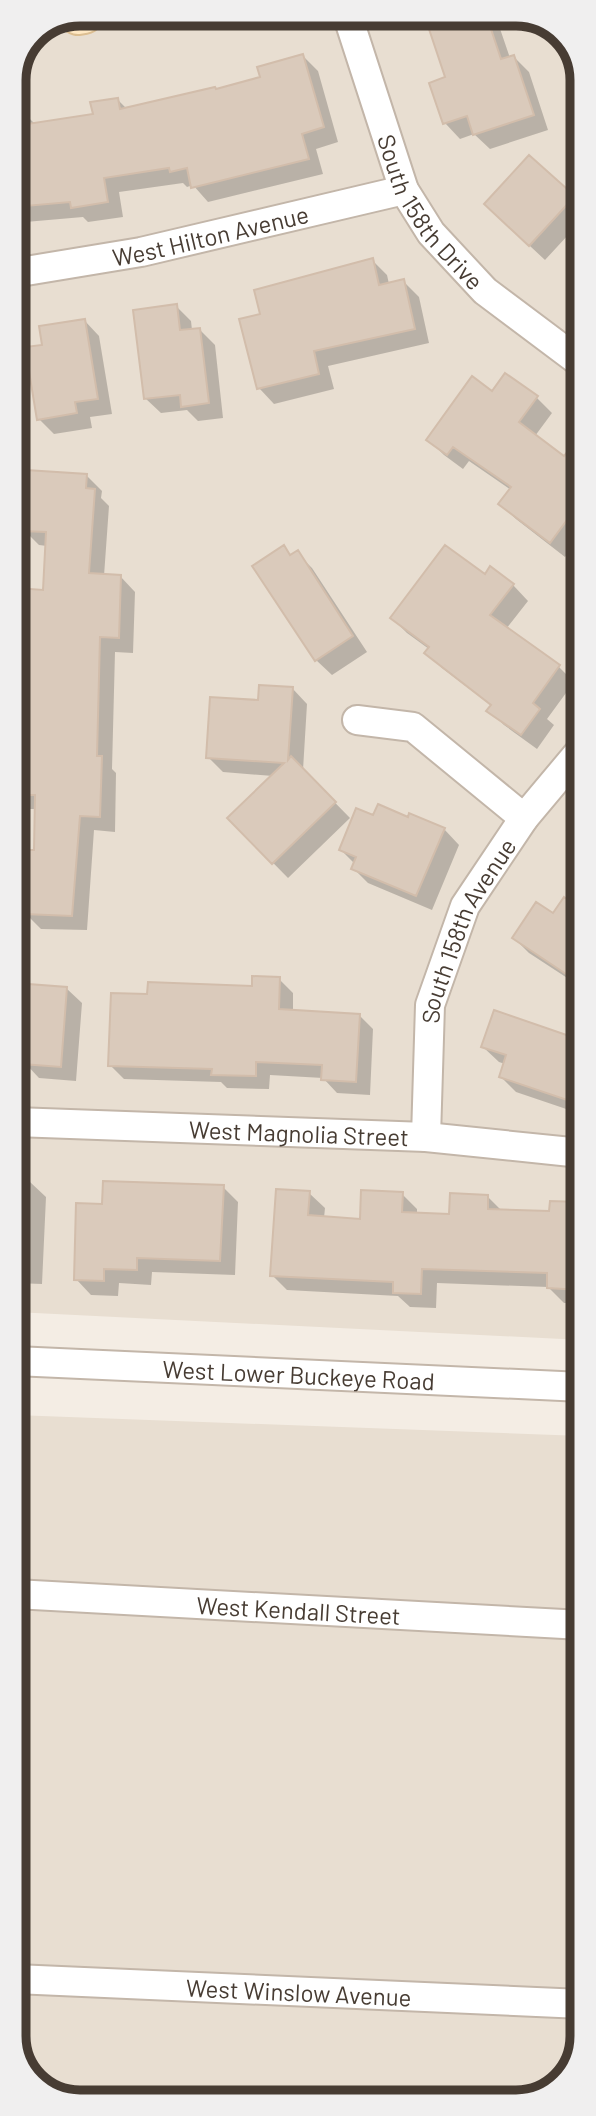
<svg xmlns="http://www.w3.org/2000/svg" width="596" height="2116" font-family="Barlow,sans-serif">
<rect width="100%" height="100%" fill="#f4ede4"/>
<path fill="#e8ded1" d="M81 14 524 15 560 31 581 67 582 1340 15 1312 14 80 34 33Z
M15 1415 582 1436V2036L568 2076 529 2101H72L36 2085 15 2049Z"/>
<path fill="#d7eda8" d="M555 29 560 31 581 67V97Z"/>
<path fill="#0003" d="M426 14H495L510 58 514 57 529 72 548 130 490 149 474 134 460 139 445 123 447 79Z
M303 56 318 71 338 142 316 149 323 174 208 202 193 185 187 187 183 183 119 192 123 217 88 222 83 217 14 223V119L29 118 36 125 95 116 118 100 127 109 217 91 263 79Z
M574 197 581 204V221L545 260 501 219Z
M581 255V271L574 264Z
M372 260 387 275 389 284 403 281 419 297 429 343 328 366 334 389 274 404 259 388Z
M176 306 191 321 192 330 199 329 215 345 223 418 198 421 187 410 161 413 145 398Z
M84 320 99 336 112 414 90 417 92 428 54 434 39 419 44 346Z
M505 375 537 398 552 413 535 436 565 458 581 442V536L565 557 516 519 500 504 511 490 469 461 463 469 444 455 429 440 493 393Z
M86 475 102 491 101 498 109 506 104 576H120L135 592 133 653 115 652 112 769 116 773 115 832 94 830 87 930 41 929 26 914V908L15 896V851L36 852V809H28L14 795 19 590 45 591 47 546 39 545 24 530Z
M283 548 292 556 297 553 312 568 367 652 332 675 316 660Z
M485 576 513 585 528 601 506 629 559 667 574 682 547 719 554 725 537 749 504 725 489 710 492 706 442 668 427 653 429 649 407 633 392 618Z
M292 688 307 704 303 770 350 818 288 878 230 819 273 776 223 772 208 757 260 701Z
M374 817 444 829 459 845 432 910 368 883 353 868 355 864 341 850Z
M581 880V987L529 953 514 938 554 915Z
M279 979 293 993V1011L359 1015 373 1029 370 1095 337 1093 323 1078 270 1075 269 1089 227 1088 221 1082 124 1079 110 1065 149 996 253 988Z
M15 984 66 988 82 1003 76 1081 39 1078 24 1062 15 1060Z
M495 1013 581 1042V1114L516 1092 501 1077 505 1064 499 1062 483 1047Z
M15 1181 30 1182 46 1197 42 1284 15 1283Z
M223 1187 238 1202 235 1275 152 1272 151 1285 119 1283 118 1296 91 1295 76 1279 104 1206Z
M309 1193 325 1208 324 1218 362 1221 402 1194 417 1209V1214L451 1215 488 1197 502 1211 551 1213V1203L581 1204V1303H564L548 1287 437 1283 436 1308 410 1307 398 1296 287 1290 272 1275Z"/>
<path fill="#dacabb" stroke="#d2bdab" stroke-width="2" d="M424 14H486L501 59 514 55 534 115 473 135 467 116 443 124 429 83 445 77Z
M303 54 324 127 302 134 309 159 191 188 187 168 170 172 169 168 104 178 108 202 71 208 70 202 14 207V126L93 114 90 102 118 98 120 109 215 87 216 89 260 77 257 67Z
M529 155 575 196 529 246 484 204Z
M373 258 379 285 404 279 415 329 314 351 319 374 257 389 239 319 260 314 254 290Z
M177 304 180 330 200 328 209 403 181 407 180 395 144 399 133 310Z
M85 319 98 399 75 402 77 413 37 420 25 347 42 345 39 326Z
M505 373 538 396 519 422 564 456 581 434V501L550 543 498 504 511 487 453 447 447 455 426 440 472 376 492 391Z
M26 470 87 474 86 488 95 489 89 573 121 575 119 638 100 637 97 756H102L100 817 80 816 72 916 24 914V893H15V850H34L35 795H15L17 588 43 590 46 532 22 531Z
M284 545 290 555 298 550 353 636 315 661 252 566Z
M445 545 485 574 490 566 514 584 490 615 560 665 533 703 540 709 521 735 486 711 491 705 424 653 429 647 390 618Z
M259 685 293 687 288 760 291 756 336 802 272 864 227 818 284 763 206 758 210 697 258 700Z
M378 804 408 817 409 813 445 828 416 896 351 869 356 857 339 850 356 808 373 815Z
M564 897 581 909V984L512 938 536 902 553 913Z
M252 976 280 977 279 1009 360 1014 356 1082 321 1080 322 1065 256 1062V1076L211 1075 212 1069 108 1066 111 993 147 994 148 982 252 986Z
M15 983 67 987 61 1067 22 1064 23 1049 15 1048Z
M494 1010 581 1040V1067L570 1101 499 1077 506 1055 481 1047Z
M103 1181 224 1185 220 1261 137 1258V1270L104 1269V1281L74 1280 76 1203 102 1204Z
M276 1189 310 1191 308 1215 360 1219 361 1190 403 1192 402 1212 449 1214 450 1193 488 1195V1209L549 1211 550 1201 581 1202V1290L547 1288V1273L422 1269 421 1294 393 1293V1282L270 1276Z"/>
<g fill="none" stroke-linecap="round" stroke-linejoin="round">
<defs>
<g id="minor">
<path id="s1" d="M347 14 404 190 431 233 485 291 581 363"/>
<path id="s2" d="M14 273 141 252 404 190"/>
<path d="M357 720 413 727 524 818"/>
<path id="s3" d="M15 1122 426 1137 581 1153"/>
<path id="s4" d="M426 1137 430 1005 465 906 524 818 581 750"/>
<path id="s5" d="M15 1361 582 1387"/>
<path id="s6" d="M15 1594 582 1625"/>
<path id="s7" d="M15 1979 582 2004"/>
</g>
<path id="secondary" d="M78 15 84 14"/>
</defs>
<use href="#minor" stroke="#c3b6a9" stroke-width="32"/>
<use href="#secondary" stroke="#dcbe91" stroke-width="42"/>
<use href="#minor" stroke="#fff" stroke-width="28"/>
<use href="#secondary" stroke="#ffe8c3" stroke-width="38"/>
</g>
<g text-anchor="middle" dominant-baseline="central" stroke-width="6" stroke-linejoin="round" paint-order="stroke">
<g font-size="24" fill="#473c33" stroke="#fff">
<text stroke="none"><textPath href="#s1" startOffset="217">South 158th Drive</textPath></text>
<text stroke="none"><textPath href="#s2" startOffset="200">West Hilton Avenue</textPath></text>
<text stroke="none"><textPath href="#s4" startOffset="215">South 158th Avenue</textPath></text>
<text stroke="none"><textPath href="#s3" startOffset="284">West Magnolia Street</textPath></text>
<text stroke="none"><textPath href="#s5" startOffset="284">West Lower Buckeye Road</textPath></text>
<text stroke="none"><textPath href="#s6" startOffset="284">West Kendall Street</textPath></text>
<text stroke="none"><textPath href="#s7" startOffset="284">West Winslow Avenue</textPath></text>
</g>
</g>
<path d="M0 0H596V2116H0ZM80 26H516A54 54 0 0 1 570 80V2036A54 54 0 0 1 516 2090H80A54 54 0 0 1 26 2036V80A54 54 0 0 1 80 26Z" fill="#f0efef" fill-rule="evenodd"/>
<path fill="none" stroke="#473c33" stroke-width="9" d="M80 26H516A54 54 0 0 1 570 80V2036A54 54 0 0 1 516 2090H80A54 54 0 0 1 26 2036V80A54 54 0 0 1 80 26Z"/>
</svg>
